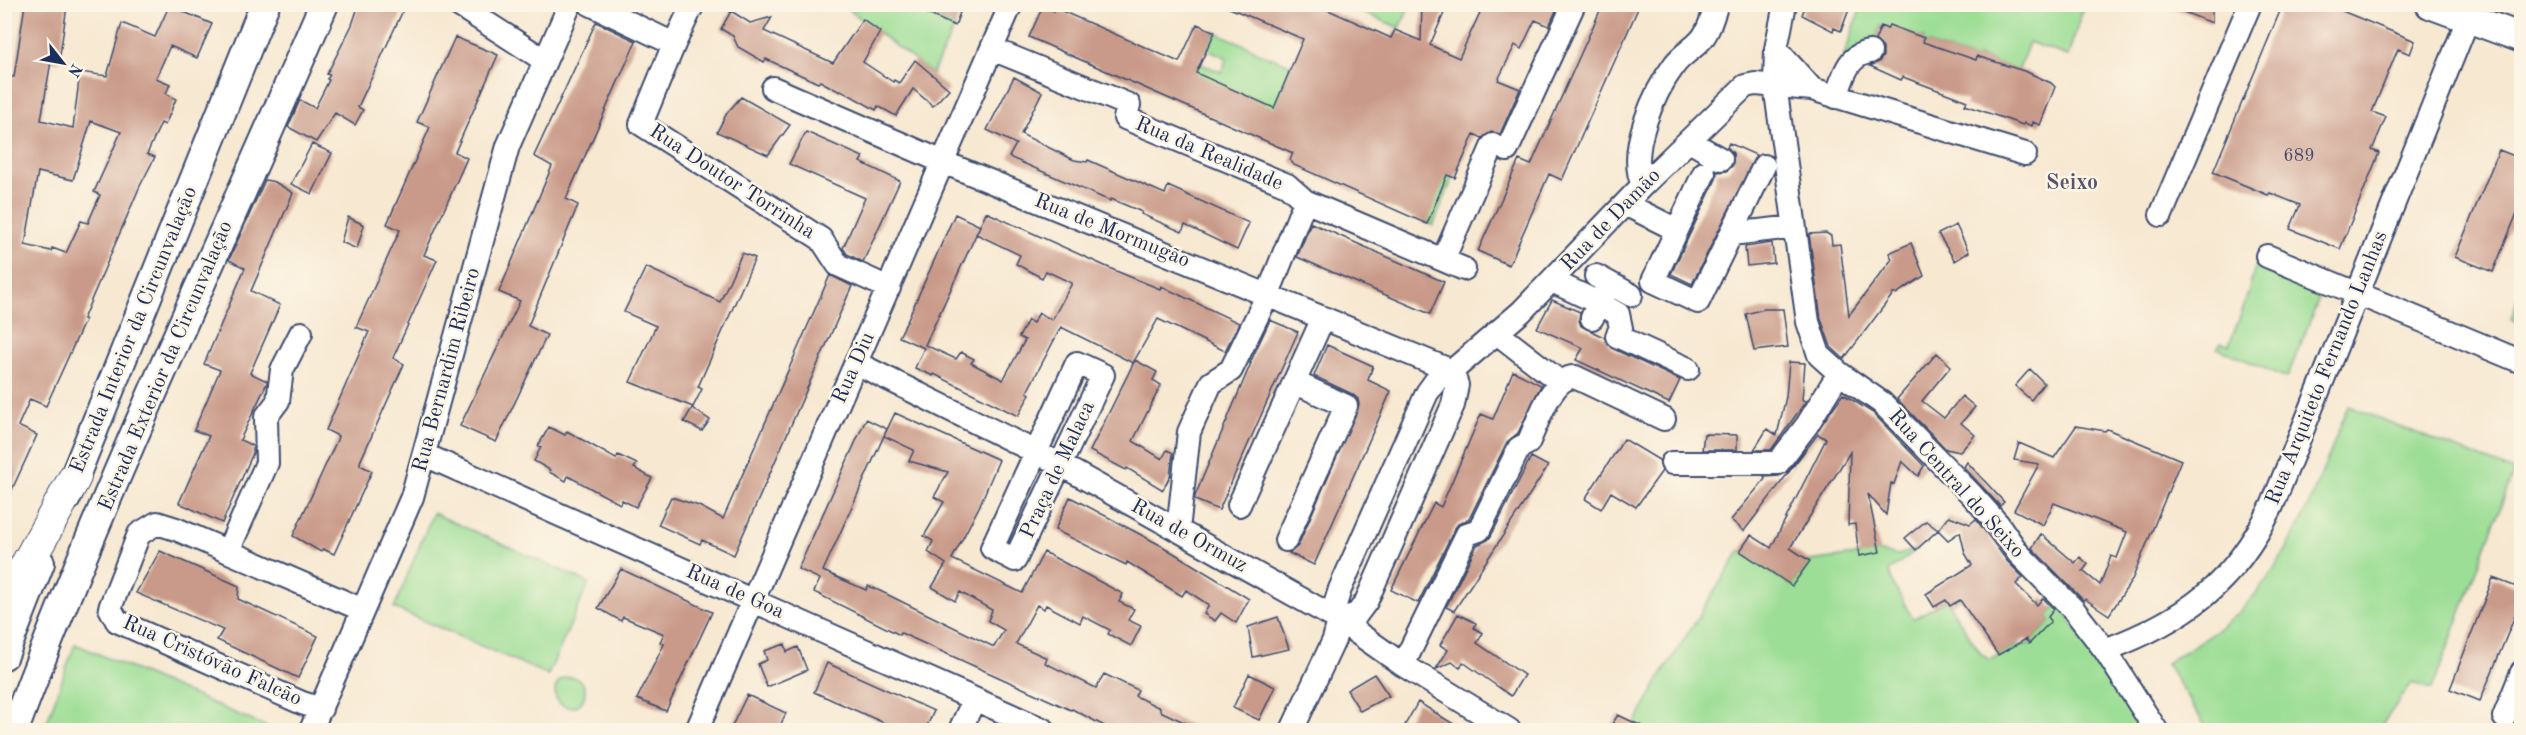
<svg xmlns="http://www.w3.org/2000/svg" width="2526" height="735" font-family="'Old Standard TT',serif">
<rect width="100%" height="100%" fill="#fcf5e5"/>
<filter id="ink" filterUnits="userSpaceOnUse"><feTurbulence type="fractalNoise" baseFrequency=".0167" numOctaves="2"/><feDisplacementMap in="SourceGraphic" scale="12" xChannelSelector="R" yChannelSelector="G"/><feConvolveMatrix kernelMatrix="1 2 1 2 8 2 1 2 1" color-interpolation-filters="sRGB"/></filter>
<filter id="wash" filterUnits="userSpaceOnUse"><feTurbulence type="fractalNoise" baseFrequency=".008" numOctaves="4" result="noise"/><feDisplacementMap in="SourceGraphic" scale="24" xChannelSelector="R" yChannelSelector="G"/><feGaussianBlur stdDeviation="1.35" result="paint"/><feColorMatrix in="noise" values="0 0 0 0 0 0 0 0 0 0 0 0 0 0 0 0 0 1.4 0 .05"/><feComposite in="paint" operator="in"/></filter>
<g filter="url(#wash)">
<rect width="100%" height="100%" fill="#f7e8d1"/>
<path fill="#9cde95" stroke="#5c867a" stroke-width="1.5" d="M2070 4 2083 9 2068 56 2029 42 2017 75 2011 68 1978 56 1976 60 1923 42 1924 38 1881 26 1872 46 1842 61 1862 5Z
M843 5H904L955 26 932 74Z
M1344 5H1410L1400 28Z
M1215 32 1254 49 1253 51 1291 65 1277 102 1453 177 1433 226 1184 68 1188 59 1221 72 1227 58 1207 49Z
M2256 265 2322 291 2287 378 2217 348 2221 343 2229 345 2244 306Z
M2521 288V323L2511 319Z
M2348 406 2514 471 2432 689 2412 683 2378 730H2208L2166 663C2188 649 2210 637 2230 620 2293 565 2318 481 2348 406Z
M433 513 589 583 548 675 394 608Z
M1911 550H1916L1889 571 1893 584 1913 619 1946 600 1981 654 1990 660 2012 647 2029 644 2051 621 2048 617 2059 602 2141 730H1631L1664 671 1740 551 1792 586 1810 561 1880 552 1899 555Z
M75 644 274 730H44Z
M555 692a15 15 0 1 1 30 0a15 15 0 1 1-30 0Z"/>
<g id="blocks">
<path fill="#c99a89" fill-rule="evenodd" d="M25 4 67 6 59 62 51 61 41 120 73 128 80 72 107 76 122 23 155 37 170 4H188L184 12 212 24 197 58 170 46 156 78 170 84 166 94 176 99 165 125 161 123 147 154 155 157 140 186 83 319 85 320 46 406 30 399 18 426 37 435 4 507V109L10 77H14ZM91 121 121 132 94 192 100 195 88 223 81 221 66 253 52 248 51 251 25 245 38 172 73 180Z
M359 4H406L358 107 363 110 355 125 335 113 316 142 288 127 300 100 315 108 329 80 327 79 330 75 327 74 352 25Z
M905 4H963L955 26Z
M1220 4H1315L1391 38 1395 30 1421 41 1422 4H1448L1430 45 1459 58 1484 4H1559L1549 26 1535 20 1521 49 1515 45 1498 80 1520 89 1500 134 1491 132 1482 138 1474 134 1455 178 1447 175 1427 224 1294 165 1290 160 1293 153 1029 37 1043 6 1054 11 1055 8 1179 62 1197 24 1215 32 1196 73 1274 108 1303 39Z
M1603 4H1640L1562 180 1549 174 1509 265 1478 251 1519 160 1531 165Z
M1806 4H1851L1841 31 1834 28 1833 31 1802 15Z
M2168 4H2212V23L2168 6Z
M2283 4H2325L2415 41 2410 54 2398 49 2372 112 2386 117 2372 150 2379 153 2340 249 2290 229 2300 205 2270 193 2268 195 2213 172Z
M731 11 750 23 772 17 764 31 833 63 863 19 880 32 863 62 893 82 894 80 899 83 915 60 949 89 933 106 913 89 896 116 878 106 876 110 841 90 840 92 820 81 818 83 766 59 764 62 738 47 733 36 721 29Z
M596 22 636 41 566 199 578 205 528 326 547 335 496 442 460 426 520 301 499 292 552 166 534 156Z
M1889 25 1924 38 1923 42 1976 60 1977 56 2027 72 2051 83 2055 87 2040 125 2033 122 2032 126 2024 123 2023 125 1965 105 1967 101 1903 77 1901 80 1870 66 1879 62 1883 56V48L1875 40 1881 26 1887 29Z
M455 37 498 55 455 152 467 158 424 255 437 260 393 358 404 364 360 462V465L372 471 334 554 323 549 321 552 293 536 337 440 338 436 326 430 368 334 369 332 356 327 400 230 387 224 430 127 417 122Z
M1014 77 1042 92 1021 134 1074 160 1087 162 1088 160 1165 194 1168 186 1249 223 1237 250 1185 225 1182 232 1141 214 1142 212 1111 199 1110 201 1009 157 1016 144 987 130Z
M741 97 790 125 768 155 717 132 727 113Z
M806 132 863 157 860 162 900 181 863 262 847 254 843 248 865 198 789 164Z
M1729 143 1756 155 1692 284 1671 274 1716 179 1717 172 1727 171 1733 165V153L1727 147Z
M312 144 332 153 312 194 291 184Z
M2499 150 2522 159V201L2493 272 2455 257Z
M265 180 275 182 293 193 251 291 280 305 250 373 267 381V383L240 440 253 446V453L222 523 179 503 209 436 194 430 220 370 204 364 245 268 229 260Z
M986 212 1116 271 1160 289 1161 286 1239 323 1225 351 1158 319 1133 363 1061 327 1027 392 1030 394 1018 416 934 374 933 376 915 368 924 348 899 337 907 321 955 214 980 226ZM980 226 976 234 1020 255 1016 264 1042 278 1046 271 1072 283 1052 320 1039 313 1033 323 1028 320 1019 337 1025 340 1003 380 971 363 974 359 961 352 956 359 925 345Z
M348 217 364 225 357 249 341 242Z
M1311 223 1444 282 1430 314 1297 257Z
M1956 225 1969 252 1955 261 1938 234Z
M1826 233 1831 236 1832 245 1840 244 1849 315 1892 259 1889 253 1911 243 1924 276 1896 294H1893L1844 359 1831 347 1821 319 1809 234Z
M1772 243 1774 263 1747 266 1745 247Z
M742 253 755 258 698 387 702 389 693 407 630 382 656 326 624 312 646 267 720 302Z
M830 275 852 286 734 555 702 540 700 544 658 525 671 497 699 506 723 519Z
M1552 300 1580 312 1579 320 1581 326 1604 337 1611 348 1680 380 1669 403 1576 360 1583 348 1537 328Z
M1764 309H1783L1788 347 1754 351 1746 314Z
M1270 320 1298 332 1219 510 1195 500V496L1251 363H1250Z
M1327 345 1373 366 1368 380 1391 391 1314 565 1289 553 1298 546 1359 405 1358 399 1352 394 1314 376Z
M1937 353 1951 366 1922 401 1944 418 1962 396 1975 407 1961 423 1975 435 1960 452 1946 449 1897 399Z
M1135 360 1157 372 1153 380 1161 385 1133 441 1162 459 1167 450 1173 453 1170 476 1163 490 1127 468 1126 470 1090 451Z
M1789 362 1805 363 1802 400 1806 401 1771 450H1754L1767 429 1777 435 1786 397Z
M2030 369 2044 383 2031 400 2015 386Z
M1513 371 1541 385 1518 433 1507 442 1469 519 1458 524 1455 528 1418 603 1391 590 1434 503 1441 507 1481 414 1493 419Z
M1843 394 1873 413 1924 466 1918 476 1902 461 1894 484 1891 483 1886 515 1868 494 1880 552 1859 556 1855 524 1848 525 1850 452 1790 548 1810 561 1792 586 1740 551 1751 535 1771 548 1826 439 1818 434 1744 531 1731 520 1765 479 1764 477 1779 476 1789 471Z
M692 408 710 420 702 431 684 422Z
M895 413 999 460 979 507 952 559 1022 593 1044 552 1123 594 1119 602 1134 609 1128 620 1141 626 1131 646 1108 634 1110 630 1083 616 1080 623 1046 605 1044 609 1037 605 1016 644 1047 658 1045 663 1096 688 1104 674 1138 690 1135 696 1160 708V711L1201 730H1112L1072 709 1071 710 901 633 900 635 814 592 820 579 798 569 866 419 887 429 823 571 866 590 868 586 878 590 994 647 1004 630 988 621 992 610 960 592 955 601 932 587 946 564 928 552 933 541 924 536 944 502 934 497 948 472 909 461 914 450 884 436Z
M2076 426 2105 431 2107 429 2181 460 2132 580 2109 615 2085 599 2083 600 2032 548 2041 534 2075 563 2080 557 2088 564 2083 571 2100 585 2111 556 2117 558 2127 532 2054 503 2043 525 2014 510 2039 464 2014 460 2019 443 2054 458Z
M549 427 565 435 567 431 616 459 618 455 637 464 634 468 652 478 636 507 622 500 620 504 568 476 566 481 549 472 550 470 534 461 541 447 538 446Z
M1704 434 1737 435V450H1702Z
M1624 439 1659 460 1662 471 1636 507 1611 492 1601 509 1585 499Z
M1531 457 1548 466 1454 611 1446 607 1477 545 1488 540 1491 536Z
M1967 462 2004 502 2000 506 1964 467Z
M1070 497 1162 546 1249 599 1236 623 1221 613 1215 621 1204 614 1209 605 1186 590 1182 596 1127 562 1126 565 1055 530Z
M1949 516 1970 524 1976 519 2007 561 2023 577 2016 584 2037 605 2043 598 2054 609 2048 617 2051 621 2029 644 2026 639 1998 655 1960 600 1950 606 1946 600 1934 607 1926 594 1972 565 1965 553 1960 532 1948 540 1938 530Z
M1926 521 1938 530 1916 550 1905 538Z
M160 551 239 586 238 599 318 636 298 678 217 640 223 630 136 593Z
M621 569 712 612 666 711 637 699 664 644 660 642 664 634 623 617 621 621 598 608Z
M2493 578 2522 589V599L2480 701 2450 689Z
M1458 614 1476 623 1474 628 1483 633 1477 643 1524 675 1511 696 1463 662 1460 668 1452 662 1436 669 1448 650 1440 645Z
M1278 617 1289 649 1253 657 1248 627Z
M785 644 787 652 798 647 807 670 767 687 758 664 767 660 764 651Z
M827 663 934 711 925 730H900L814 692Z
M1249 674 1275 687 1259 720 1233 708Z
M1374 674 1389 696 1360 711 1347 690Z
M747 695 786 713 778 730H730Z
M1418 702 1463 730H1415L1405 725Z
M1618 715 1650 730H1608Z"/>
</g>
</g>
<g filter="url(#ink)">
<use href="#blocks" fill-opacity="0" stroke="#3c4b6f" stroke-width="1.5"/>
<g fill="none" stroke-linecap="round" stroke-linejoin="round">
<defs>
<path id="minor" d="M457 4 544 60
M590 4 674 44 641 124 821 239 838 265 889 288
M1785 4 1776 49 1775 85 1808 322 1819 355 1839 373 1882 403 1972 495 1998 524 2018 553 2074 610 2105 650 2156 730
M674 44 693 4
M992 49 1129 105 1125 118 1287 185 1305 201 1464 269
M1776 49 1812 89
M773 88 943 162 1452 371
M1836 97C1843 78 1847 55 1870 52
M1689 141 1721 159
M1507 150 1574 4
M1704 173 1653 281 1698 302 1764 166
M1643 185C1627 151 1654 92 1675 64 1682 55 1691 50 1699 42 1709 33 1712 17 1717 4
M1625 204 1677 230
M2161 215 2250 4
M1731 234 1794 227
M2267 256 2522 362
M1443 260 1493 145
M1596 276 1631 295
M1552 281 1599 303 1609 285
M1592 318 1599 303 1618 314 1621 328 1617 336 1688 369
M1497 333 1560 382
M856 363 1054 461 1339 620 1403 665 1509 730
M1077 363 1103 375 1015 560 992 548Z
M425 455 1044 730
M1672 463H1778L1807 425 1839 373
M1239 505 1323 318
M1178 530 1189 432 1211 383 1231 370 1268 294 1305 201
M1286 540 1346 406 1294 382
M228 551 267 463 266 417 278 401 282 370 301 333
M1339 620 1357 614 1366 602 1453 405 1457 385 1452 371
M2105 650C2185 620 2234 584 2272 506L2468 19
M1403 665 1467 534 1479 530 1519 448 1528 443C1537 425 1551 376 1575 377L1664 419
M321 709 302 703 117 621 110 608 139 534 157 523 176 529 363 610
M2504 717 2522 672
M311 730 412 497 508 146 570 4
M697 730 1011 4
M960 730 974 700
M1292 730 1334 640 1339 620 1335 605 1340 589 1427 393 1437 379 1452 371 1521 312 1643 185 1745 86 1755 84 1812 89 2025 154"/>
<path id="major" d="M2430 4 2522 38
M66 498 265 4
M4 655 40 563
M14 730C106 484 220 246 324 4"/>
<path id="highway" d="M4 600 11 593 75 477"/>
</defs>
<use href="#minor" stroke="#3c4b6f" stroke-width="26"/>
<use href="#major" stroke="#3c4b6f" stroke-width="32"/>
<use href="#highway" stroke="#3c4b6f" stroke-width="34"/>
<use href="#minor" stroke="#fff" stroke-width="22"/>
<use href="#major" stroke="#fff" stroke-width="28"/>
<use href="#highway" stroke="#fff" stroke-width="32"/>
</g>
</g>
<g text-anchor="middle" dominant-baseline="central" stroke-width="5" stroke-linejoin="round" paint-order="stroke">
<g font-size="18" fill="#464a69">
<text x="2299" y="156">689</text>
</g>
<g font-size="21" fill="#1b2f5e" stroke="#fcf5e5">
<text transform="translate(1209 154) rotate(23)">Rua da Realidade</text>
<text transform="translate(732 182) rotate(33)">Rua Doutor Torrinha</text>
<text transform="translate(1611 220) rotate(-46)">Rua de Damão</text>
<text transform="translate(1112 231) rotate(22)">Rua de Mormugão</text>
<text transform="translate(134 330) rotate(-68)">Estrada Interior da Circunvalação</text>
<text transform="translate(166 366) rotate(-67)">Estrada Exterior da Circunvalação</text>
<text transform="translate(854 368) rotate(-66)">Rua Diu</text>
<text transform="translate(2327 368) rotate(-68)">Rua Arquiteto Fernando Lanhas</text>
<text transform="translate(447 370) rotate(-75)">Rua Bernardim Ribeiro</text>
<text transform="translate(1058 470) rotate(-65)">Praça de Malaca</text>
<text transform="translate(1956 484) rotate(48)">Rua Central do Seixo</text>
<text transform="translate(1189 536) rotate(29)">Rua de Ormuz</text>
<text transform="translate(735 592) rotate(24)">Rua de Goa</text>
<text transform="translate(212 661) rotate(24)">Rua Cristóvão Falcão</text>
</g>
<g font-size="22" font-weight="bold" fill="#58546d" stroke="#fcf5e5">
<text x="2072" y="183">Seixo</text>
</g>
</g>
<rect width="2526" height="735" fill="none" stroke="#fcf5e5" stroke-width="24"/>
<g transform="translate(63 63) rotate(121)" stroke="#fcf5e5" stroke-width="4.5" paint-order="stroke">
<path d="M0-4.5L10 22L0 15L-10 22Z" fill="#1b2f5e"/>
<text y="-9" font-size="16" font-weight="bold" text-anchor="middle" fill="#1b2f5e">N</text>
</g>
</svg>
